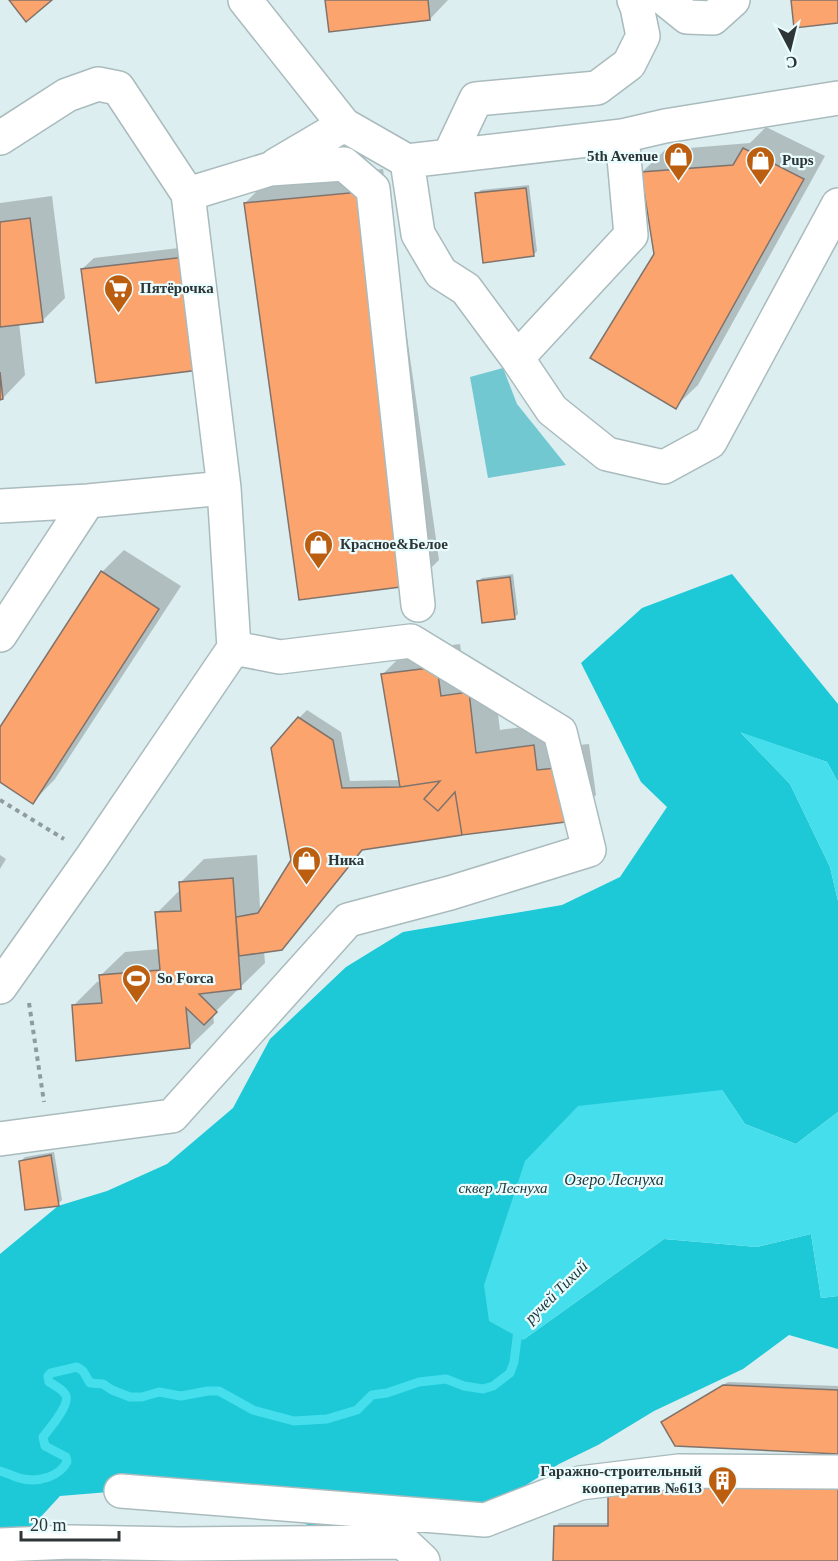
<svg xmlns="http://www.w3.org/2000/svg" width="838" height="1561" font-family="Georgia,serif">
<rect width="100%" height="100%" fill="#dceef0"/>
<path fill="#71c8d1" d="M503 368 517 404 566 465 488 478 470 377Z"/>
<path fill="#1dc8d7" d="M732 574 838 704V782L827 762 741 733 790 784 830 867 838 901V1112L796 1144 745 1124 722 1090 523 1340 664 1239 757 1247 811 1234 821 1298 838 1296V1349L789 1335 743 1369 654 1411 598 1445 559 1464 503 1500 339 1540 254 1499 121 1491 60 1496 26 1533 0 1537V1254L58 1206 107 1191 167 1164 233 1108 270 1039 346 967 403 932 562 905 620 877 667 807 641 782 581 663 642 608Z"/>
<path fill="#44deed" d="M740 732 827 762 838 782V901L830 867 790 784Z
M722 1090 745 1124 796 1144 838 1112V1296L821 1298 811 1234 757 1247 664 1239 523 1340 489 1321 484 1285 525 1161 578 1106Z"/>
<path fill="#0003" d="M327 0H448L430 19Z
M766 127 825 156 698 385 675 407 642 172 665 150 750 143Z
M383 169 439 560 415 584 245 203 269 179Z
M529 185 537 251 533 255 477 194 481 190Z
M52 196 65 298 43 320 19 323 25 375 3 398H0V203Z
M196 246 210 357 82 269 94 258Z
M124 550 181 586 55 779 33 802 0 781V730L102 572Z
M513 574 518 614 515 617 479 581 482 578Z
M460 644 464 673 492 669 500 730 557 722 561 747 589 744 596 795 572 819 364 848 290 940 282 949 264 951 265 963 213 1014 214 1023 190 1046 73 1006 97 982 101 981V975L125 952 160 949 157 913 181 889 180 883 204 859 257 855 260 907 264 906 293 860 299 718 307 710 341 732 350 781 400 780 382 675 406 651Z
M0 855 6 859 0 869Z
M54 1152 62 1200 58 1204 21 1161 25 1157Z
M728 1382 838 1386V1453L663 1422Z
M559 1523H609L838 1561H555V1527Z
M22 1554 101 1559V1561H15Z"/>
<g fill="none" stroke-linecap="round" stroke-linejoin="round">
<path stroke="#44deed" stroke-width="9" d="M0 1471C8 1473 16 1478 23 1479 39 1482 59 1477 67 1462L66 1457 45 1446 43 1437C49 1429 72 1403 65 1394 62 1389 54 1385 49 1382L48 1376 51 1373 77 1367 83 1371 90 1383 103 1384 112 1390 130 1397H142L159 1392 181 1396 208 1391H219L253 1410 294 1421 327 1419 357 1410 372 1395 387 1393 419 1382 446 1379 464 1386 483 1389 493 1386 510 1373 514 1362 518 1330 520 1328"/>
</g>
<path fill="#fca46d" stroke="#80736c" stroke-width="1.5" d="M9 0H52L26 22Z
M325 0H428L430 20 329 32Z
M791 0H838V23L794 28Z
M743 148 804 179 676 409 590 358 654 254 641 172 733 165Z
M526 188 534 256 483 263 475 193Z
M360 192 416 585 299 600 244 203Z
M30 218 43 322 0 327V222Z
M185 257 199 370 96 383 81 269Z
M0 372 3 399 0 400Z
M101 571 159 609 33 804 0 782V727Z
M510 577 515 619 482 623 477 581Z
M437 667 441 696 469 692 476 753 534 745 537 770 566 767 573 821 462 835 455 792 438 811 424 799 440 781 400 787 381 674Z
M298 717 333 740 342 788 400 787 440 781 424 799 438 811 455 792 462 835 362 850 282 950 239 956 236 917 258 913 291 860 271 748Z
M233 878 241 989 199 994 217 1012 204 1025 186 1008 190 1048 76 1061 72 1005 102 1003 99 975 160 970 155 912 181 911 179 882Z
M51 1155 59 1206 25 1210 19 1161Z
M723 1385 838 1390V1454L675 1446 661 1422Z
M608 1485H838V1561H553L554 1526H608Z"/>
<g fill="none" stroke-linecap="round" stroke-linejoin="round">
<defs>
<path id="minor" d="M245 0 344 125 407 161 622 136 631 235 517 358 466 289 441 273 418 234 407 161
M666 0 687 17 713 18 733 0
M622 136 665 126 838 98
M0 138 67 95 98 84 118 88 188 194 224 488 234 648 280 657 411 641 560 732 589 850 450 893 348 920 172 1116 0 1139
M449 156 476 99 597 88 629 64 643 36 637 7 634 0
M276 165 344 125
M188 194 270 169 344 164 373 189 418 605
M517 358 552 410 607 454 664 467 710 442 838 205
M0 506 88 501 224 488
M0 635 88 501
M0 987 92 857 234 648
M121 1491 485 1520 580 1483 679 1471 838 1472
M0 1545 71 1542 180 1544 403 1542 423 1561"/>
</defs>
<use href="#minor" stroke="#aabbbd" stroke-width="36"/>
<path stroke="#8f9c9d" stroke-width="4" stroke-dasharray="4.5 4.5" stroke-linecap="butt" d="M0 800 64 839
M29 1003 44 1102"/>
<use href="#minor" stroke="#fff" stroke-width="33"/>
</g>
<defs>
<symbol id="shop-pin" viewBox="-11 -11 22 30"><path d="M0 17L-7.5 6A9.5 9.5 0 1 1 7.5 6Z" fill="#bc5e10" stroke="#e9fcfe"/><path d="M-5-2.5h2.3a2.7 3.5 0 0 1 5.4 0H5L5.5 6h-11ZM-1.5-2.5h3a1.5 2.3 0 0 0-3 0Z" fill="#fff"/></symbol>
<symbol id="supermarket-pin" viewBox="-11 -11 22 30"><path d="M0 17L-7.5 6A9.5 9.5 0 1 1 7.5 6Z" fill="#bc5e10" stroke="#e9fcfe"/><path d="M-6-5.5h2.5l.6 2H6L4.5 2H-2.5L-4.4-4H-6ZM-1.5 3.2a1.3 1.3 0 1 0 .1 0ZM3 3.2a1.3 1.3 0 1 0 .1 0Z" fill="#fff"/></symbol>
<symbol id="stadium-pin" viewBox="-11 -11 22 30"><path d="M0 17L-7.5 6A9.5 9.5 0 1 1 7.5 6Z" fill="#bc5e10" stroke="#e9fcfe"/><path d="M0-5a6.5 5 0 1 0 0 10a6.5 5 0 1 0 0-10ZM-3.5-1.8h7v3.6h-7Z" fill="#fff"/></symbol>
<symbol id="building-pin" viewBox="-11 -11 22 30"><path d="M0 17L-7.5 6A9.5 9.5 0 1 1 7.5 6Z" fill="#bc5e10" stroke="#e9fcfe"/><path d="M-4-6H4V6H1V3H-1V6H-4ZM-2.5-4.3h1.7v1.8h-1.7ZM.8-4.3h1.7v1.8H.8ZM-2.5-1h1.7V.8h-1.7ZM.8-1h1.7V.8H.8Z" fill="#fff"/></symbol>
</defs>
<g fill-rule="evenodd">
<use href="#shop-pin" x="662" y="140" width="33" height="45"/>
<use href="#shop-pin" x="744" y="144" width="33" height="45"/>
<use href="#supermarket-pin" x="102" y="272" width="33" height="45"/>
<use href="#shop-pin" x="302" y="528" width="33" height="45"/>
<use href="#shop-pin" x="290" y="844" width="33" height="45"/>
<use href="#stadium-pin" x="120" y="962" width="33" height="45"/>
<use href="#building-pin" x="706" y="1464" width="33" height="45"/>
</g>
<g text-anchor="middle" dominant-baseline="central" stroke-width="4.5" stroke-linejoin="round" paint-order="stroke">
<g font-size="15" font-weight="bold" fill="#2e3536" stroke="#e9fcfe" text-anchor="start">
<text x="658" y="156" text-anchor="end">5th Avenue</text>
<text x="782" y="160">Pups</text>
<text x="140" y="288">Пятёрочка</text>
<text x="340" y="544">Красное&amp;Белое</text>
<text x="328" y="860">Ника</text>
<text x="157" y="978">So Forca</text>
<text x="702" y="1471" text-anchor="end">Гаражно-строительный<tspan x="702" dy="17">кооператив №613</tspan></text>
</g>
<g font-size="15" font-style="italic" fill="#1e373a" stroke="#e9fcfe">
<text x="503" y="1188">сквер Леснуха</text>
</g>
<g font-size="16" font-style="italic" fill="#1b3437" stroke="#e9fcfe">
<text x="614" y="1179">Озеро Леснуха</text>
<text transform="translate(556 1292) rotate(-45)">ручей Тихий</text>
</g>
</g>
<g transform="translate(790 48) rotate(173)" stroke="#e9fcfe" stroke-width="4.5" paint-order="stroke">
<path d="M0-4.5L10 22L0 15L-10 22Z" fill="#2e3536"/>
<text y="-9" font-size="16" font-weight="bold" text-anchor="middle" fill="#2e3536">С</text>
</g>
<path d="M21 1531v9h98v-9" fill="none" stroke="#2e3536" stroke-width="3"/>
<text x="30" y="1531" font-size="18" fill="#2e3536" stroke="#e9fcfe" stroke-width="4.5" paint-order="stroke">20 m</text>
</svg>
